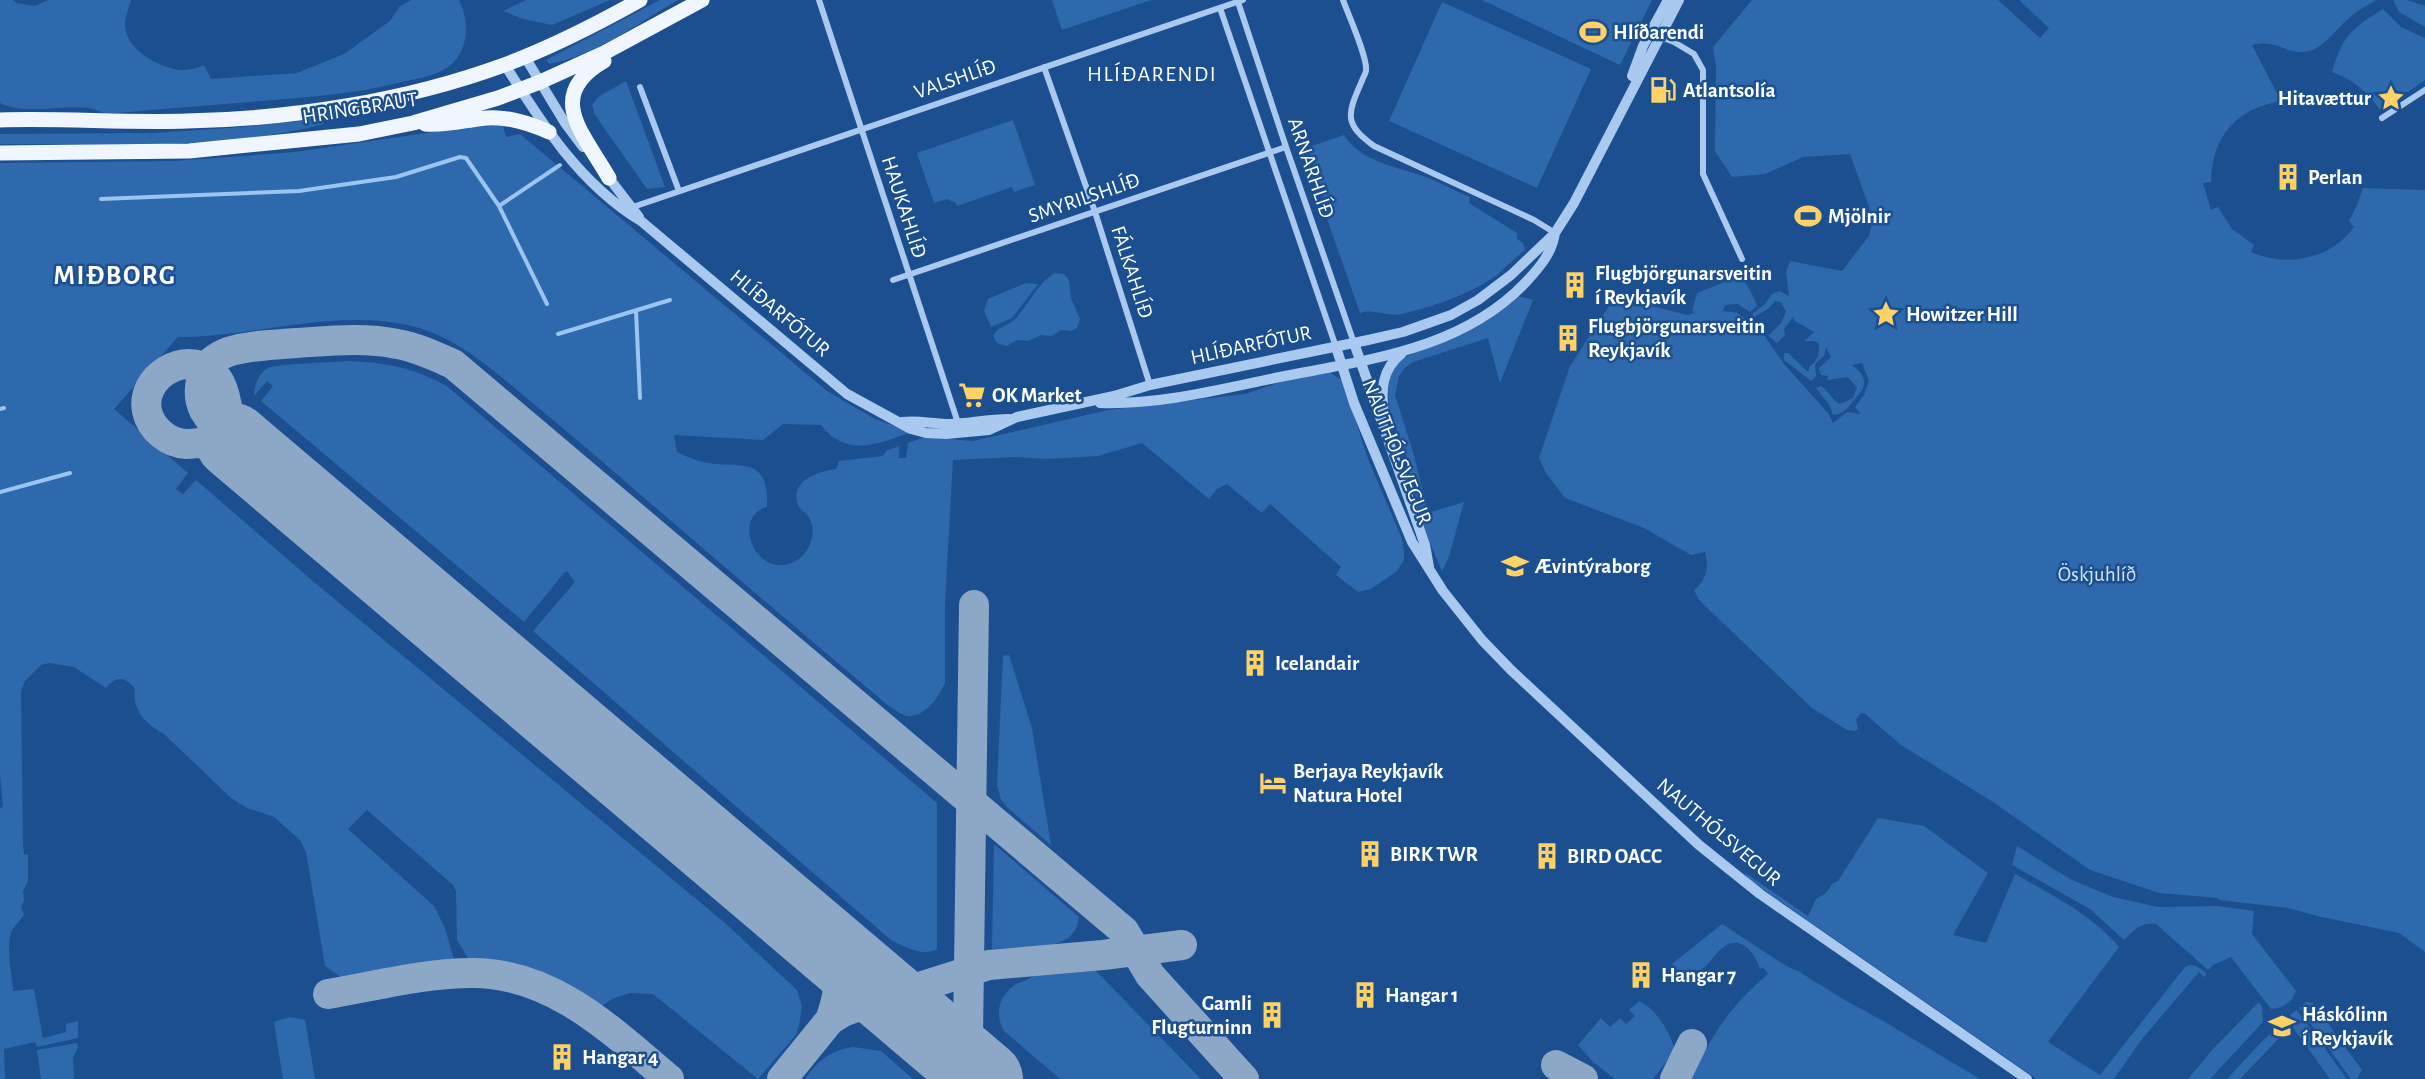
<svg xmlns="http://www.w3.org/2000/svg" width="2425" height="1079" font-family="'Alegreya Sans',sans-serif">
<rect width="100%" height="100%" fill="#1b4f8f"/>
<path fill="#2e69ad" d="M0 0H13L17 3 35 6 48 0H131C128 10 123 21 126 32 132 53 161 68 181 70 190 70 197 68 204 65L211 79 297 73 344 54 390 21 399 7 411 0H459C471 24 469 58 441 71 430 77 414 79 402 82 356 94 309 97 262 101 210 105 159 109 107 114 101 112 95 109 89 108 62 104 25 116 0 103Z
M526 0H610L552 25 523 19 503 11Z
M660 0H678C638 23 595 56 549 64L546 60Z
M1052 0H1151L1062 30Z
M1482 0H1652L1620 65Z
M1752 0H1998L2040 38 2049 28 2019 0H2376C2366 6 2357 11 2348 19 2335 30 2321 52 2303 52 2283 53 2278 39 2252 45L2281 101C2236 109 2212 136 2211 182L2203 183 2211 210 2218 207 2232 229 2254 245 2251 252C2287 268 2331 259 2354 227L2349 221 2357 205 2363 188 2425 190V952L2399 933 2317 916 2288 908 2220 900 2218 898 2159 893 2090 870 1993 802 1901 745 1864 713 1860 714 1856 720 1858 729 1855 731 1847 730 1812 708 1699 600 1694 590C1707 580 1709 567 1705 552L1691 555 1644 528 1565 498 1546 473 1539 458 1570 366 1615 297 1688 315 1695 312 1692 311 1697 293 1740 276C1746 282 1755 298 1757 306L1750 312 1738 304 1725 305 1723 311 1738 313 1764 335 1784 364 1828 413 1833 423 1847 412 1861 414 1855 407 1864 395 1869 381 1862 363 1852 365C1869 378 1867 387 1853 401 1847 409 1844 414 1833 415L1830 406 1816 388 1821 386C1828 390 1831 399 1840 404L1853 398 1857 388 1848 377 1827 380 1828 376 1821 375 1819 368 1831 357 1826 347 1824 356 1815 364 1816 376 1811 381 1784 360V353H1788L1808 372 1810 366C1818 361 1819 354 1819 344L1815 341H1804L1814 332 1795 321 1793 317 1784 329 1785 335 1777 343 1768 336 1781 323 1786 312 1781 302 1775 301 1768 309 1754 317 1752 314 1764 305 1772 294 1779 291 1789 296 1786 272 1790 261 1842 271 1869 236 1873 218 1850 154 1803 157 1765 174 1732 177 1715 151 1716 68 1713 47Z
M2393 0H2407L2425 6V27L2399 12Z
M1442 2 1591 69 1537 188 1389 121Z
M2383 9 2401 27 2425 38V80L2397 100 2393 97 2390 103 2380 110C2368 92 2352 79 2332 72 2343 35 2351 29 2383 9Z
M626 81 665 187 647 189 595 115 592 105 598 97Z
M323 119 324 124C221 151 106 144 0 144V134L152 133 229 128Z
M1013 120 1035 185 1014 192 1012 187 957 206 956 203 947 199 934 203 917 153Z
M502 122 506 137 520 134 827 391 875 419 911 432C879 444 846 458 821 425L783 424 763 440 674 435 677 452C684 455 692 459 699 461 733 471 770 450 767 507 731 516 755 580 794 562 809 555 817 534 810 519 807 513 800 510 798 505 789 481 819 471 836 469L839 461 883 456 886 451 899 446V458H906L908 443 925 437 973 441 1108 410 1245 394 1302 375 1326 370 1343 381 1368 459 1402 539 1404 552V560L1397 571 1371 589 1358 592 1336 575 1341 567 1270 504 1262 513 1227 484 1217 489 1209 499 1142 443 1098 456 1047 459 1015 457 953 460 945 603V682C940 696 928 713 912 716 905 718 896 710 890 707 802 633 714 558 627 483 593 453 558 424 523 395 489 367 456 337 412 326 333 308 257 337 178 337L114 409 188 473 176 489 183 494 196 480 314 582 724 922 797 990 802 1006 799 1025 796 1035 758 1079 653 994 630 993 612 999 599 1008C575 990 549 977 520 969 504 965 484 966 469 960L457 940 456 891 453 885 367 810 348 829 434 906 445 928 454 960 345 980 325 966 306 852 300 840 274 817 247 808 231 798 164 734C146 725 132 710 135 689 125 676 116 676 106 688L74 667 49 663 41 665 25 681 21 691 23 844 24 855 28 854V881L23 891 24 900 21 907 24 914C21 921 13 926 11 933 6 951 12 973 13 991L34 989 43 1038 66 1032V1024L78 1021V1038L37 1047 35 1042 4 1049 5 1079H0V808L3 807 0 774V163L175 161 295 152Z
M1344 135C1360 162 1398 167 1426 177 1441 183 1455 191 1470 197L1469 203 1517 233V239L1523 243 1525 250C1515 258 1506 267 1497 275 1473 293 1430 308 1401 314 1386 317 1375 308 1360 313L1324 210 1323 199 1306 148Z
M1055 273 1064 274 1069 280 1071 298 1080 319 1077 328 1071 331 1062 330 1051 336 1041 335 1028 341 1017 340 1007 346 997 343 993 336C997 326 1007 327 1015 319 1028 306 1038 282 1055 273Z
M1026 283 1038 284 1012 318 991 327 984 311 988 299Z
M1518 296 1533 300 1500 383 1488 338 1413 362 1405 368 1399 376 1395 395 1414 455 1428 513 1464 502 1449 557 1442 571 1424 529 1406 457 1389 408 1388 380 1392 369 1405 357 1429 347Z
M348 361C384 362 416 368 448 387L937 803V949C923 957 904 947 891 940L533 631 575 582 567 571 564 573 524 622 261 401 273 386 267 381 254 396C254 385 259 373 268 368 276 364 335 362 348 361Z
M1009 655 1032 728 1051 845 1008 808 1001 800 997 785 1003 656Z
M1878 818 1924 826 1988 873 1953 935 1986 943 2015 874C2052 895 2091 914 2119 947L2048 1042 2100 1075 2185 967C2193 962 2201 968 2207 974L2204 977 2199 972 2142 1039 2114 1079H2037L1748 879 1744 872 1808 916 1816 899 1826 893 1833 883 1838 881Z
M994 844 1079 917C1078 925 1075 933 1068 938 1054 949 1010 948 992 949Z
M2017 846 2070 879 2113 897 2158 907 2218 906 2254 911 2252 934 2296 991C2292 1003 2283 1008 2271 1009L2231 957 2213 965 2208 970 2156 924C2141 922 2134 930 2124 940L2090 909 2012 865Z
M1722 924 1786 966 1798 971 1843 999 1885 1022 1980 1079H1692C1711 1035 1731 1005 1768 974L1763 967 1760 969C1756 955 1742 935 1725 946 1715 952 1711 963 1701 970H1694L1688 974 1676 969 1672 964Z
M1095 970 1201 1079H1060L1004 1031C994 1014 999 995 1016 984 1023 981 1029 980 1034 975Z
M1639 1001C1657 1009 1670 1033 1675 1050L1653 1079H1615L1593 1062 1578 1045 1601 1018 1610 1027 1620 1018 1626 1024 1635 1016 1629 1010Z
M2259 1002 2262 1007 2263 1022 2210 1079H2188L2212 1050Z
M2306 1002 2313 1003 2362 1070 2357 1079H2351L2299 1008Z
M2297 1010 2347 1079H2330L2289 1022 2290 1015Z
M290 1017 305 1020 315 1079H283L274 1022Z
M2277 1029 2283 1034 2240 1079H2227L2264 1039Z
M77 1043 78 1047 73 1058 74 1079H41L37 1050Z
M853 1047 881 1051 913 1079H805C818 1061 830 1050 853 1047Z"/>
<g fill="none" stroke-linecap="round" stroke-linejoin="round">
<path stroke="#9cc4f0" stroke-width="4" d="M101 199 299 191 396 177 460 157 466 158 499 206 547 304
M499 206 560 165
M636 311 640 398
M558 334 670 300
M0 409 4 408
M0 492 70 473"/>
<path stroke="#8da7c7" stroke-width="30" d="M233 441C211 421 193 409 202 376 205 365 217 356 228 352 249 345 274 345 296 343 328 341 365 337 397 344 416 347 435 356 453 364L1124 931 1150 975 1244 1079
M256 460C241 453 226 447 209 443 201 442 194 444 186 444 168 443 151 429 147 411 140 377 185 350 211 372 228 386 224 407 233 426 239 440 249 451 259 463
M974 605 968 1037 974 1062 990 1079
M824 942C839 974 843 986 830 1020
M846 961C866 974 886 992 911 987
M328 994C376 986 424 973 473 973 553 973 612 1031 669 1079
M865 1005 893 1008 912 1017
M1556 1065 1583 1079
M782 1079 830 1020 843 1012 862 1005 989 965 1103 955 1182 945
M1675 1079 1692 1044"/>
<path stroke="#8da7c7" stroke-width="76" d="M233 441 985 1079"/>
<path stroke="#a9c9ee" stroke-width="6" d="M819 0 958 423
M1343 0C1348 14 1368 58 1366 71 1365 75 1362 80 1361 83 1347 115 1344 124 1374 146L1534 220 1555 233
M1238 2 1286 147 1354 343
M1220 8 1336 347
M1658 36 1674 42 1694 54 1703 70V174L1742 259
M1044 67 1095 212 1150 385
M640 87 679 191
M2382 118 2425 90
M630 208 1243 0
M893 280 1286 147"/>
<path stroke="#a9c9ee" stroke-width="10" d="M525 57 565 123 583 147
M505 65C542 124 580 184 641 221L847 394 911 429 926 433 946 434 989 430 1017 417 1114 396 1150 385 1368 340 1403 332 1451 315 1478 300 1511 275 1555 233 1574 203 1679 0
M1632 76 1643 46 1668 0
M605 173 639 217
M1354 343 1425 545 1429 567
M1336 347 1354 403 1412 542 1443 591 1482 640 1511 670 1699 845 1760 894 2027 1079
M1100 403C1161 405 1221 389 1280 377 1366 360 1462 350 1526 282 1540 267 1552 253 1555 233
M1384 415C1381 390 1381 370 1402 353
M902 422C918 420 934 424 950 424 970 423 989 419 1009 419"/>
<path stroke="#f0f6ff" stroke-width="15" d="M604 61C543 96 585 135 609 178
M0 120C62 118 125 123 187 121 291 119 406 101 504 65 550 48 597 24 640 0
M425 124C447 126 465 120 486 118 506 116 531 124 549 132
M0 153 189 151 359 134 413 123 498 98 540 82 604 53 702 0"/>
</g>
<defs>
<symbol id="stadium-bare" viewBox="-9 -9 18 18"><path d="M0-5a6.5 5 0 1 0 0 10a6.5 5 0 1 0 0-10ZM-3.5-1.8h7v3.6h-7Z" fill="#ffd166" stroke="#1b4f8f" stroke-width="2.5" paint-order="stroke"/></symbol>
<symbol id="fuel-bare" viewBox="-9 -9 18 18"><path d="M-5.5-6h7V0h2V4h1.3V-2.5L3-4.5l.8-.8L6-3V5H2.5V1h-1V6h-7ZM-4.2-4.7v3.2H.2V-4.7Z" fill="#ffd166" stroke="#1b4f8f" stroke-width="2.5" paint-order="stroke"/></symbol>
<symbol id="sight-bare" viewBox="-9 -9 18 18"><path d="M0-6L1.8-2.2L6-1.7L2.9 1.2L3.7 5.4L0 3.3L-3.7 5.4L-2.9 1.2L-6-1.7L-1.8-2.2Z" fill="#ffd166" stroke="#1b4f8f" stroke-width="2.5" paint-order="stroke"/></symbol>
<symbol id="building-bare" viewBox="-9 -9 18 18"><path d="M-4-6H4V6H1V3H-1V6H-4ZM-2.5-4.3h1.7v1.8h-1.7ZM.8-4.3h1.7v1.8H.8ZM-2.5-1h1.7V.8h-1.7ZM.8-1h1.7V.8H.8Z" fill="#ffd166" stroke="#1b4f8f" stroke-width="2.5" paint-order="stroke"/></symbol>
<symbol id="supermarket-bare" viewBox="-9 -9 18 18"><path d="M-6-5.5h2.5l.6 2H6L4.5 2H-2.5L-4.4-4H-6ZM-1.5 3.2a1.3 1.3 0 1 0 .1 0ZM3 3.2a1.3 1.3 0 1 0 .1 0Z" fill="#ffd166" stroke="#1b4f8f" stroke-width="2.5" paint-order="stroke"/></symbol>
<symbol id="school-bare" viewBox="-9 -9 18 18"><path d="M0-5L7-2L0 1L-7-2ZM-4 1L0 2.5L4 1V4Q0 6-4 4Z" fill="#ffd166" stroke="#1b4f8f" stroke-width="2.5" paint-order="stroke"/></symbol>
<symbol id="hotel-bare" viewBox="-9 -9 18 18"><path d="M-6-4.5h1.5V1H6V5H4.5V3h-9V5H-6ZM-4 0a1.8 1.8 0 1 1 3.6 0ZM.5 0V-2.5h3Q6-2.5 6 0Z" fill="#ffd166" stroke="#1b4f8f" stroke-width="2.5" paint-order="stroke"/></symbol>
<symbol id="university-bare" viewBox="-9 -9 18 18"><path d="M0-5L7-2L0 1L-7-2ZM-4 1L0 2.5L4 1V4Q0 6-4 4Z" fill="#ffd166" stroke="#1b4f8f" stroke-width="2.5" paint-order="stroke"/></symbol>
</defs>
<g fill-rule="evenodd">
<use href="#stadium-bare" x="1574" y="13" width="38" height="38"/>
<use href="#fuel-bare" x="1644" y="71" width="38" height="38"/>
<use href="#sight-bare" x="2372" y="79" width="38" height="38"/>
<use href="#building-bare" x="2269" y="158" width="38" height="38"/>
<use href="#stadium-bare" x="1789" y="197" width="38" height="38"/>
<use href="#building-bare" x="1556" y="266" width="38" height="38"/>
<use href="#sight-bare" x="1867" y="295" width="38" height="38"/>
<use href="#building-bare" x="1549" y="319" width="38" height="38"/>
<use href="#supermarket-bare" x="953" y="376" width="38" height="38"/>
<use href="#school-bare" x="1496" y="547" width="38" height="38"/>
<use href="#building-bare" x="1236" y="644" width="38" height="38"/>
<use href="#hotel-bare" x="1254" y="764" width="38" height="38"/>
<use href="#building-bare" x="1351" y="835" width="38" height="38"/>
<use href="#building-bare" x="1528" y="837" width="38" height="38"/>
<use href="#building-bare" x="1622" y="956" width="38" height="38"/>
<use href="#building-bare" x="1346" y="976" width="38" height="38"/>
<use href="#building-bare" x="1253" y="996" width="38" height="38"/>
<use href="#university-bare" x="2263" y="1007" width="38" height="38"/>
<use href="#building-bare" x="543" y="1038" width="38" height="38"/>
</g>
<g text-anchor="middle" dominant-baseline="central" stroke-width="5" stroke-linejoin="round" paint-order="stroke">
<g font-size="21" font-weight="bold" fill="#fff" stroke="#1b4f8f" text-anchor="start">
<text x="1613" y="32">Hlíðarendi</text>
<text x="1683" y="90">Atlantsolía</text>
<text x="2371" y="98" text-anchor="end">Hitavættur</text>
<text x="2308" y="177">Perlan</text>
<text x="1828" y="216">Mjölnir</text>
<text x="1595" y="273">Flugbjörgunarsveitin<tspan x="1595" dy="24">í Reykjavík</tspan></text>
<text x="1906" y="314">Howitzer Hill</text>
<text x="1588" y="326">Flugbjörgunarsveitin<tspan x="1588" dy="24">Reykjavík</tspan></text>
<text x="992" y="395">OK Market</text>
<text x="1535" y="566">Ævintýraborg</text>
<text x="1275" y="663">Icelandair</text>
<text x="1293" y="771">Berjaya Reykjavík<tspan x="1293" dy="24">Natura Hotel</tspan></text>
<text x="1390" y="854">BIRK TWR</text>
<text x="1567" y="856">BIRD OACC</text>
<text x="1661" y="975">Hangar 7</text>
<text x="1385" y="995">Hangar 1</text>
<text x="1252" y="1003" text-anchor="end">Gamli<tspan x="1252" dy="24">Flugturninn</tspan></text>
<text x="2302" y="1014">Háskólinn<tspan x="2302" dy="24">í Reykjavík</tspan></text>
<text x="582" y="1057">Hangar 4</text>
</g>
<g font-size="21" fill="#fff" stroke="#1b4f8f">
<text transform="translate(955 79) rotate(-19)">VALSHLÍÐ</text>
<text transform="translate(360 108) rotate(-9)">HRINGBRAUT</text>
<text transform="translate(1311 168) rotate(71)">ARNARHLÍÐ</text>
<text transform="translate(1084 198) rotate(-19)">SMYRILSHLÍÐ</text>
<text transform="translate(904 207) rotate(72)">HAUKAHLÍÐ</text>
<text transform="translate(1132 272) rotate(72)">FÁLKAHLÍÐ</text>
<text transform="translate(780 313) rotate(40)">HLÍÐARFÓTUR</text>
<text transform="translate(1251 345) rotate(-12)">HLÍÐARFÓTUR</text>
<text transform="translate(1397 452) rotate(68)">NAUTHÓLSVEGUR</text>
<text transform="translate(1719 832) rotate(40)">NAUTHÓLSVEGUR</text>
</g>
<g font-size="21" fill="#cfe3fa" stroke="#1b4f8f">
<text x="2097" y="574">Öskjuhlíð</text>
</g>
<g font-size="22" letter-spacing="1.5" fill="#fff" stroke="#1b4f8f">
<text x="1152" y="74">HLÍÐARENDI</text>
</g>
<g font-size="27" font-weight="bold" letter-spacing="1.5" fill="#fff" stroke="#1b4f8f">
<text x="115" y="275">MIÐBORG</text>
</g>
</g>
</svg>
